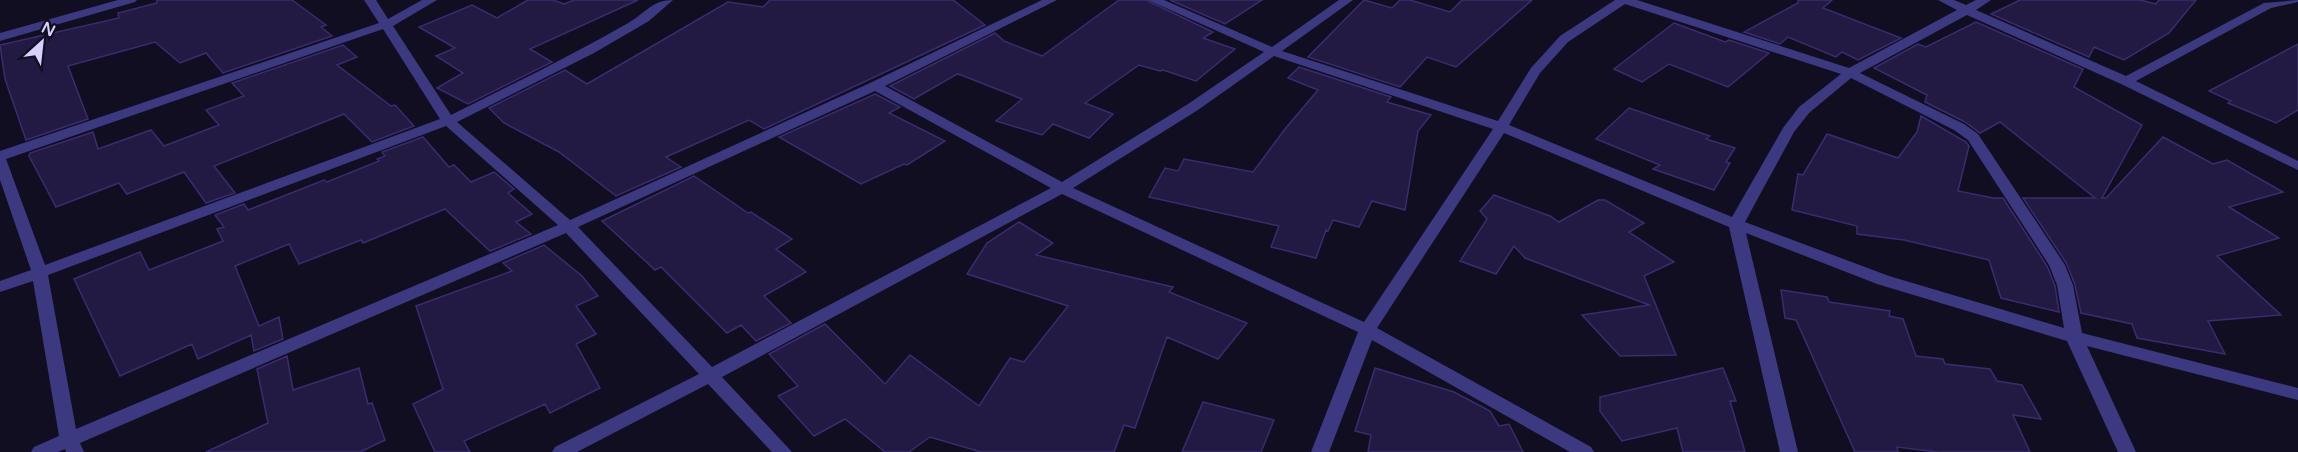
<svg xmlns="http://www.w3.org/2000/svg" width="2298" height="452" font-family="'Varela Round',sans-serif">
<rect width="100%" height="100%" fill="#110e22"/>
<path fill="#221a43" stroke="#3a2c6f" stroke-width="1.5" d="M157 0H292L326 25 321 27 332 36 223 73 206 53 180 63 155 42 68 66 88 119 26 140 5 79 0 45 119 18 118 13 157 3Z
M528 0H553L564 4 574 0H638L530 49 552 62 468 104 437 88 463 73 436 56 455 48 419 27 472 5 497 18Z
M770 0H953L985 25 764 129 749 120 666 157 681 167 616 196 559 152 504 123 489 108 565 70 587 84 728 2 763 7Z
M1119 0H1146L1213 32 1203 38 1235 49 1196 81 1163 70 1160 71 1139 65 1085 103 1113 114 1089 138 1053 124 1042 135 996 121 1022 99 961 75 957 74 914 99 890 86 995 33 1004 41 1042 56Z
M1170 0H1262L1225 24Z
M1364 0 1392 8 1400 0H1410L1450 12 1462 0H1532L1456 67 1427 57 1400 87 1308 57Z
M1798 0H1832L1823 8 1901 38 1858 60 1842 52 1836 57 1788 37 1780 44 1744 32 1798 3Z
M2020 0H2140L2156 4 2159 0H2196L2169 33 2124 60 2094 47 2089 57 1991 14Z
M1976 22 2083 69 2074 87 2142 125 2102 198H2106L2163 137 2213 164 2227 160 2283 192 2229 207 2279 238 2217 256 2281 315 2208 321 2225 354 2137 338 2132 324 2081 313 2075 285 2067 264 2023 198H2095L2000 122 1980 133 1965 122 1925 102 1927 95 1874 68 1918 44 1926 47Z
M1674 23 1725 42 1729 40 1769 53 1728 87 1669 64 1642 82 1614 69Z
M2298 44V110L2276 123 2228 103 2231 101 2209 91Z
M343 45 357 57 337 65 391 106 395 105 414 126 372 142 344 114 214 166 235 193 206 203 184 172 127 194 119 183 56 207 29 156 30 153 93 132 98 149 151 130 164 146 219 125 206 110 244 96 232 83Z
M1299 67 1391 97 1387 102 1431 115 1418 131 1405 210 1372 201 1359 227 1333 220 1328 231 1326 230 1316 258 1271 247 1279 226 1149 197 1165 168 1178 171 1184 159 1253 172 1285 129 1318 90 1288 78Z
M875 94 900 107 889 113 945 141 907 165 904 164 861 184 779 137Z
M1629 108 1710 136 1706 139 1735 148 1726 162 1730 163 1714 190 1653 169 1660 165 1596 139Z
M1921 116 1966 142 1969 146 1958 191 1993 198H2003L2047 266 2055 286 2059 312 2001 298 1989 260 1904 240 1857 234V226L1792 210 1798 174 1803 175 1827 134 1898 158 1917 132Z
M423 137 449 167 454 165 471 182 494 172 514 189 508 193 532 214 516 222 531 234 490 251 445 209 363 243 361 240 299 264 289 244 235 266 259 326 279 317 283 339 254 351 251 335 198 359 192 344 120 376 74 279 140 252 149 270 223 241 217 229 224 227 215 215 244 204 248 210 324 180 327 182 379 161 377 159 385 156 382 152Z
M694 176 748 213 751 212 792 239 776 249 806 272 764 296 791 323 756 341 741 325 727 333 661 267 655 270 602 221Z
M1494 195 1550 216 1559 222 1598 200H1605L1644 223 1629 232 1674 262 1644 276 1676 355 1620 356 1582 315 1649 305 1525 258 1514 246 1496 274 1460 261 1487 219 1480 211Z
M1019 222 1053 243 1036 255 1173 287 1169 292 1247 323 1218 359 1167 337 1135 428 1124 425 1114 452H981L930 437 909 452H885L845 419 814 436 778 396 798 386 769 354 825 324 885 384 910 355 979 406 1010 358 1024 362 1068 306 967 274 987 243Z
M544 245 582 276 598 296 576 306 596 334 576 344 600 388 550 413 545 404 464 441 470 452H435L413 404 443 389 416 306 512 271 503 263Z
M1781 290 1827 297 1829 302 1890 311 1889 316 1903 319 1916 356 1943 359 1945 364 1990 369 1997 381 2022 385 2041 419 2013 415 2030 452H1938L1897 447 1898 452H1855L1796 320 1785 318Z
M287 356 293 390 359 368 368 404 372 403 385 440 360 452H206L268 423 257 369Z
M1375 368 1454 392 1490 411 1499 426 1509 424 1523 452H1368L1371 435 1355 431Z
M1723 368 1736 401H1730L1745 452H1683L1677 428 1622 441 1600 411V397Z
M1203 402 1274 420 1261 452H1182Z"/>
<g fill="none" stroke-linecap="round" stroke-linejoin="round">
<path fill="#3c3981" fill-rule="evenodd" d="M118 0H137L135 2 0 41V33Z
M364 0H376L388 19 422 0H437L393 26 451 115C511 85 571 56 630 22 646 12 653 0 673 0L649 21 594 53 457 122 570 220 870 83 1042 0H1057L885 86 1062 182 1188 104 1264 52 1148 0H1164L1272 47 1339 0H1353L1282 51 1498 121 1531 68 1560 36 1615 0H1637L1849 68 1957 10 1938 0H1954L1966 5 1976 0H1991L1976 10 2126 76 2264 3 2298 0V2L2271 8 2136 81 2298 161V170L2121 84 1967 15 1860 73 1964 124 1978 134 2065 265 2073 285 2082 333 2298 388V400L2087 346 2136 452H2118L2067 341 1877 284 1746 233 1798 452H1780L1729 227 1504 133 1377 328 1591 447 1594 452H1570L1372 340 1329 452H1311L1358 332 1062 194 722 377 792 452H772L708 384 577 452H552L555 447 699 374 566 233 80 443 84 452H66L65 449 58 452H31L34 447 59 436 33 281 0 292V281L31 270 0 180V151L379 23ZM1625 4 1841 74 1799 107 1783 128 1732 217 1509 125 1540 73 1568 42ZM383 29 440 119 45 265 6 159ZM1274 56 1493 129 1364 322 1073 188 1198 110ZM1851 78 1954 130 1968 140 2049 265 2057 285 2064 328 1889 276 1745 222 1794 132 1809 113ZM875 91 1051 188 712 367 578 227ZM446 126 558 225 76 429 48 275Z"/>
</g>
<g transform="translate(42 42) rotate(27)" stroke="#110e22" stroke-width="4.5" paint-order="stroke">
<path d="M0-4.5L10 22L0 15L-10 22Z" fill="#d5d0fe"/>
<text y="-9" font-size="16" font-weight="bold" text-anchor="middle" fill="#d5d0fe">N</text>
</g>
</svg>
